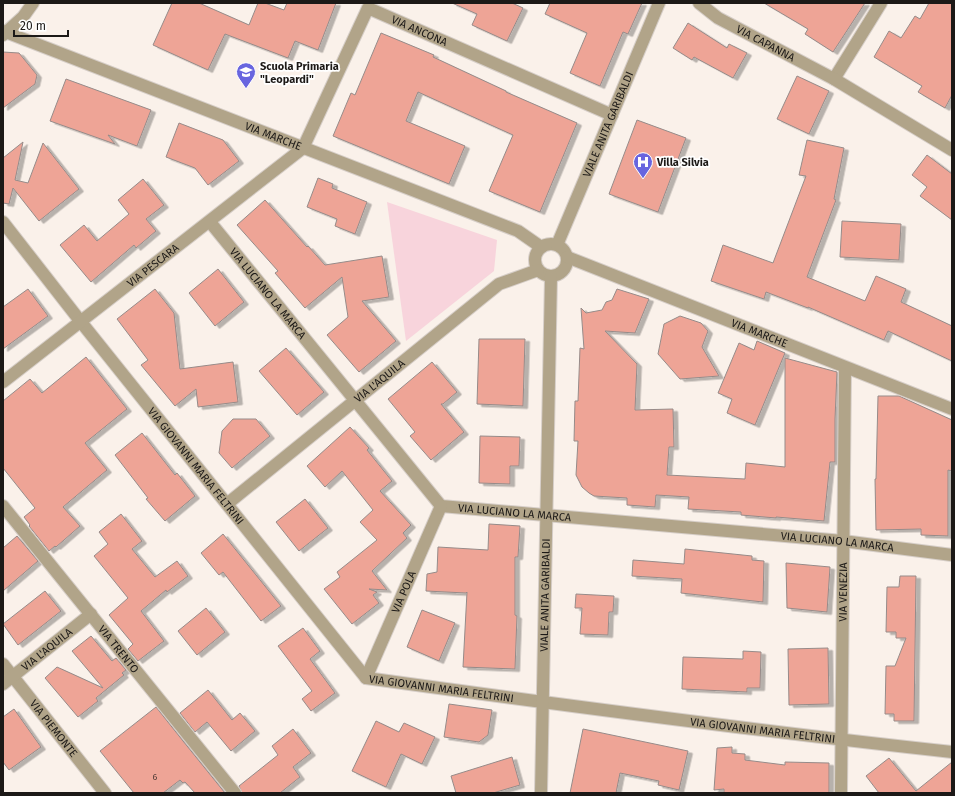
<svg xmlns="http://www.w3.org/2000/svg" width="955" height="796" font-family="'Fira Sans',sans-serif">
<defs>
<filter id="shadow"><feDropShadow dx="4.5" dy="2.5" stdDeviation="0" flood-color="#0004"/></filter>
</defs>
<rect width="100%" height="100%" fill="#faf1ea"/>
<path fill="#f8d4dc" d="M387 202 497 240 494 271 406 341Z"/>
<path fill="#eea496" stroke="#968b89" filter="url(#shadow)" d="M172 3H199L249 25 258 3H265L284 10 287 3H336L318 50 295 41 288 58 225 34 208 70 153 45Z
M452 3H512L523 8 507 41 472 25 477 14Z
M550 3H642L628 34 623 32 600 86 570 73 587 33 545 14Z
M764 3H865L833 52 805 34 808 29Z
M929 3H952V95L945 108 918 92 922 86 874 57 889 31 901 38 915 16 920 19Z
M688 23 727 48 729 44 747 53 733 78 694 57 692 60 673 48Z
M381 33 434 55 433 57 506 91V92L577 123 540 212 489 191 513 135 418 92 406 121 465 146 449 184 333 136 351 93 355 95Z
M3 52 19 53 37 75 35 84 3 108Z
M797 76 829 91 809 134 777 119Z
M66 79 151 110 137 146 108 135 115 144 50 121Z
M637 120 686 138 658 212 609 194Z
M179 123 223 140 239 161 208 185 195 168 166 157Z
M807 140 844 148 834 199 836 200 807 277 865 301 876 276 906 289 901 302 952 326V361L888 331 884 340 808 307V308L766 292 764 299 711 281 723 245 773 263 806 176 799 175Z
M23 142 15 180 28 183 43 143 79 189 39 221 13 188 9 204 3 203V158Z
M927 155 952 174V220L920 196 927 187 912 175Z
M318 178 333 184 332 188 367 202 355 234 335 226 337 219 307 207Z
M143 179 164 205 146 219 156 231 136 248 134 245 91 282 60 245 84 225 97 241 129 214 118 200Z
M265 200 307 247 308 246 325 265 382 256 389 297 362 301 396 341 359 372 327 335 348 317 342 277 305 308 275 273 278 271 237 225Z
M842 221 901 224 899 260 840 257Z
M218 269 244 302 215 326 189 293Z
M28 289 48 316 3 349V307Z
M155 289 174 313 180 369 233 362 238 402 198 407 196 389 175 406 141 365 148 360 117 319Z
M617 289 649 299 635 333 605 331 637 364 635 410 673 409 674 447H669L667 475 745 479 746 463 785 467V358L837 372 835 419V462H830L824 521 776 517V518L741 515V512L688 509 689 497 656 495 655 507 627 505V498L594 496 589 493 582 487 576 475 578 441H574L575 401H578L580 348 584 349 581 308 586 313 602 310 606 302 612 300Z
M680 316 701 323 708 331 702 347 719 376 680 379 658 354 664 324Z
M479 339H525L523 406 477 404Z
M757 341 785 353 755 425 727 413 732 399 718 393 739 343 754 350Z
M286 348 324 392 297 415 259 371Z
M86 357 127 409 85 443 107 470 63 507 80 526 56 547 55 546 49 551 29 526 30 525 24 517 35 508 3 468V401L30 379 42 393Z
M432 362 457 392 443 404H441L464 432 431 460 410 436 415 432 388 399Z
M878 396H899L952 420V471L948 470V536L921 535V529L876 530 875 479H876Z
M233 419H256L270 436 232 468 219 453 222 431Z
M350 427 369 448 367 450 392 481 380 491 411 525 403 533 407 538 372 571 387 590 369 589 377 592 373 595 379 603 352 624 324 589 340 577 337 572 377 540 360 522 373 510 342 471 325 487 307 466Z
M142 433 175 475 177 473 195 496 165 521 146 499 148 498 115 455Z
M480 436 520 437 519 466H510V484L479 483Z
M305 499 328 528 299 551 276 522Z
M121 514 142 541 132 549 155 577 177 561 188 576 167 592 166 590 141 611 164 641 138 661 128 649 133 644 109 615 128 598 94 556 108 544 99 532Z
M489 524 520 526 518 557H515V615L517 616 515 669 463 667 467 592 466 593 426 591 427 574 437 572 438 547 488 550Z
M223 534 281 606 261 621 223 572 219 575 201 553Z
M17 536 38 561 3 591V548Z
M685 549 752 556V560L764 561 763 602 681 593 682 579 632 576 633 560 684 564Z
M786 563 830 567 827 612 787 608Z
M900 576H916L914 721H894V714H885L886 666H895L906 638H896V632H886L887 587H899Z
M45 591 61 611 18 645 3 624Z
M576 594 614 596 613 612H609L608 635 580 634 582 608H575Z
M206 608 225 632 197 655 178 631Z
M422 610 455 623 439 661 407 647Z
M303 628 320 651 310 659 335 693 311 711 302 699 312 691 278 646Z
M91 636 112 661 116 658 126 670 122 673 124 675 96 698 98 701 78 717 45 678 57 667 103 688 72 651Z
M828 648 829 704 789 705 788 649Z
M743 651 761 652 760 688H747V692L682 689 683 657 743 659Z
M208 690 232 720 240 713 255 731 231 751 207 722 195 732 180 713Z
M449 704 492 710 488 735 479 742 444 737Z
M156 707 183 741 225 793H195L185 782 183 783 180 780 163 793H134L100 751Z
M14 709 41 747 9 770 3 762V717Z
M376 721 399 732 404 723 435 737 422 764 401 754 386 787 352 771Z
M293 729 311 753 293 767 300 777 280 793H242L239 786 278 755 272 746Z
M583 729 688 751 679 790 658 785 659 781 620 773 616 793H570Z
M732 747V753L745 754V760L785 765V762L829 763V793H724V789L714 790 717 748Z
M512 757 520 785 493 793H456L451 776Z
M889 758 916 791 952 762V793H879L866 776Z"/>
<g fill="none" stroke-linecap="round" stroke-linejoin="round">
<defs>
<g id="minor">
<path id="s1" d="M3 31 518 231 541 247"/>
<path d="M3 35 23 17 33 3"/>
<path d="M834 79 881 3"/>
<path id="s2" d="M3 222 81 322 366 678C561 705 756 731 952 752"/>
<path id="s3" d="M210 222 441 506 843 541 952 555"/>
<circle cx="551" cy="260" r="16"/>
<path id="s4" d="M557 245 659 3"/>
<path id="s5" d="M567 257 952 409"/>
<path id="s6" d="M3 382 303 148 368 8 612 115"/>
<path id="s7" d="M227 504 499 284 538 270"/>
<path id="s8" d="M3 506 235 793"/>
<path id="s9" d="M3 664 105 793"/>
<path id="s10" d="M366 678 441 506"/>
<path id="s11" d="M3 684 91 614"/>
<path id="s12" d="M541 793 551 276"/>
<path id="s13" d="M841 793 845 368"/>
</g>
<g id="tertiary">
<path id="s14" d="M699 3 718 18 834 79 952 150"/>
</g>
</defs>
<use href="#minor" stroke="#d6cec8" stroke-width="14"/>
<use href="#tertiary" stroke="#d6cec8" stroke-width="14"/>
<use href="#minor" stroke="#b1a489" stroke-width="12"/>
<use href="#tertiary" stroke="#b1a489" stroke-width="12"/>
</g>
<defs>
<symbol id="school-pin" viewBox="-11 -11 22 30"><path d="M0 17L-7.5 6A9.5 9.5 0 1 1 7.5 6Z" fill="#6865df" stroke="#fff"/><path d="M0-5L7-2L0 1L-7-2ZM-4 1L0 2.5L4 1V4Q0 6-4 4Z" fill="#fff"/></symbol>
<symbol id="hospital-pin" viewBox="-11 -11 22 30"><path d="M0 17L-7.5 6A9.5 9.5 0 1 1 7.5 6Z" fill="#6865df" stroke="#fff"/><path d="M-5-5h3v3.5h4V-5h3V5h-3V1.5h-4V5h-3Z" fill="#fff"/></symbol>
</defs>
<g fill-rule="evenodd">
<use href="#school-pin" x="235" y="61" width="22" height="30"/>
<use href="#hospital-pin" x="632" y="151" width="22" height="30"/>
</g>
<g text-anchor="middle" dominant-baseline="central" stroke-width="3.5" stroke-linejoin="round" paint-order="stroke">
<g font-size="9" fill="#503c37">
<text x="155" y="777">6</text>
</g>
<g font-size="11" fill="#1c1917" stroke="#fff">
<text stroke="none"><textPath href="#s6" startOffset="591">VIA ANCONA</textPath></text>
<text stroke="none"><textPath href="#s14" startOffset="78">VIA CAPANNA</textPath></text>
<text stroke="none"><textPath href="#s4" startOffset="131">VIALE ANITA GARIBALDI</textPath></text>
<text stroke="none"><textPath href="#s1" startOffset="290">VIA MARCHE</textPath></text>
<text stroke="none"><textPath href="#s6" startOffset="190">VIA PESCARA</textPath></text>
<text stroke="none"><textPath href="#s3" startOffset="92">VIA LUCIANO LA MARCA</textPath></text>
<text stroke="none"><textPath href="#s5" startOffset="207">VIA MARCHE</textPath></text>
<text stroke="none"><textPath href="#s7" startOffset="196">VIA L'AQUILA</textPath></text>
<text stroke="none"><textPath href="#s2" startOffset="311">VIA GIOVANNI MARIA FELTRINI</textPath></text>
<text stroke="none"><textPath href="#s3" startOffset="440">VIA LUCIANO LA MARCA</textPath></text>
<text stroke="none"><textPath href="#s3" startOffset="764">VIA LUCIANO LA MARCA</textPath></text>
<text stroke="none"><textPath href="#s10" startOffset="94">VIA POLA</textPath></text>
<text stroke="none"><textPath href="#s13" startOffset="201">VIA VENEZIA</textPath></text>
<text stroke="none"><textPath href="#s12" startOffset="198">VIALE ANITA GARIBALDI</textPath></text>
<text stroke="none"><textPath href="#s11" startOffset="56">VIA L'AQUILA</textPath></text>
<text stroke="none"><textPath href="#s8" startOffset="184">VIA TRENTO</textPath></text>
<text stroke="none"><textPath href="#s2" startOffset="659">VIA GIOVANNI MARIA FELTRINI</textPath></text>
<text stroke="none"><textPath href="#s9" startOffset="82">VIA PIEMONTE</textPath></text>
<text stroke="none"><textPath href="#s2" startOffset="983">VIA GIOVANNI MARIA FELTRINI</textPath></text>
</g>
<g font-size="11" font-weight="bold" fill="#1c1917" stroke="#fff" text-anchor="start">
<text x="260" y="66">Scuola Primaria<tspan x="260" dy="13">"Leopardi"</tspan></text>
<text x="657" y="162">Villa Silvia</text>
</g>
</g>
<rect width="955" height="796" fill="none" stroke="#1c1917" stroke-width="8"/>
<path d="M14 30v6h54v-6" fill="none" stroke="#1c1917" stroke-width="2"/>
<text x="20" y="30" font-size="12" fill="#1c1917" stroke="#ffffff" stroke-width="3" paint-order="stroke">20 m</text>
</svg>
